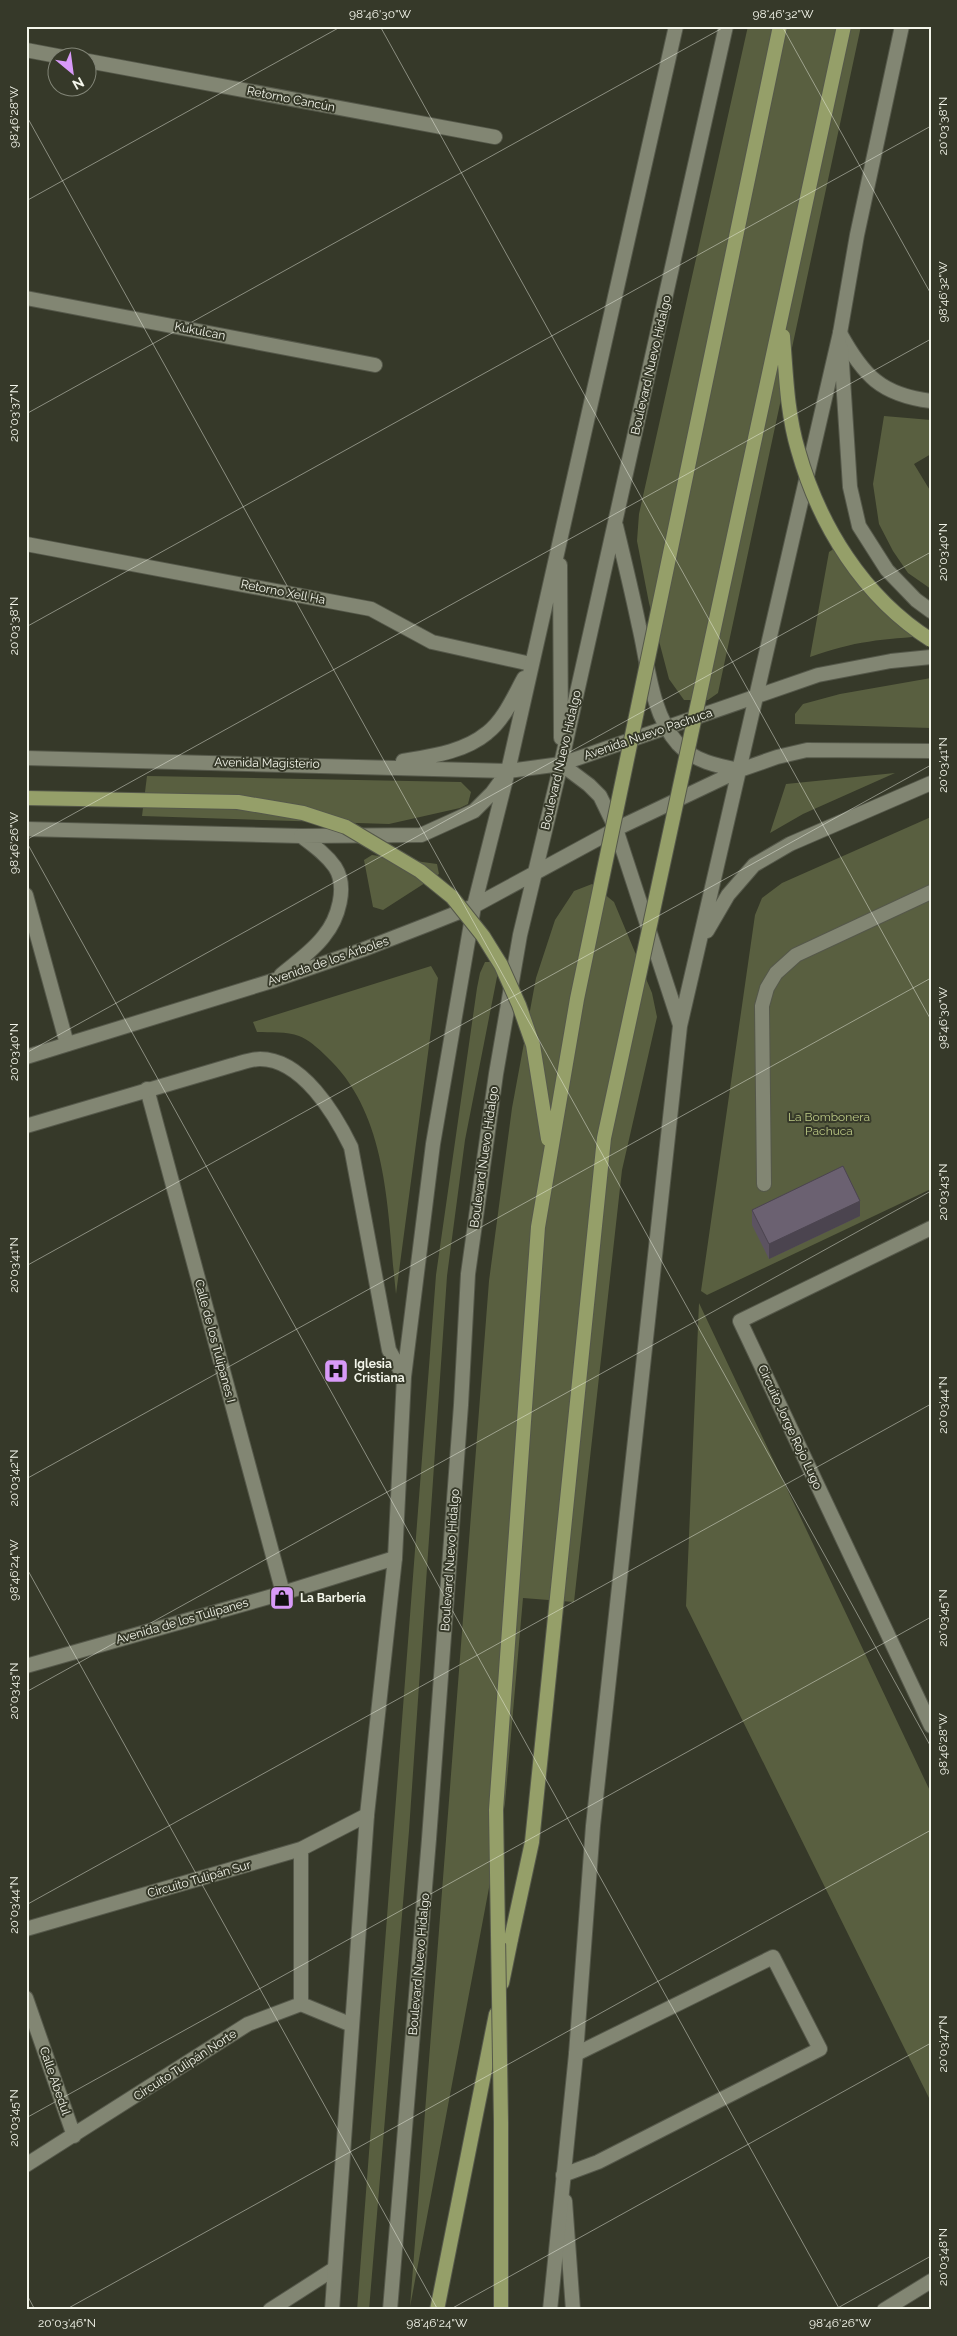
<svg xmlns="http://www.w3.org/2000/svg" width="957" height="2336" font-family="Raleway,sans-serif">
<rect width="100%" height="100%" fill="#363929"/>
<path fill="#595f40" d="M748 26H861L718 693 708 700H684L669 679 649 603 637 541 639 514Z
M884 416 931 420V454L914 464 931 492V589L908 573 893 551 879 524 873 484Z
M841 544 863 575 929 636C883 639 854 641 810 657L829 552Z
M931 678V728L795 724V714L803 704 840 694Z
M895 773 803 814 770 833 786 784Z
M147 776 461 782 471 792 468 804 460 808 389 824 142 816Z
M931 817V1189L707 1295 701 1291 755 915 762 898 782 883Z
M372 855 437 864 439 874 383 910 373 907 364 860Z
M592 884 614 902 652 993 657 1017 622 1170 574 1602 523 1598 505 1803 410 2307 489 1281 512 1108 536 978 555 920 574 891Z
M485 962H493L498 972 465 1140 447 1276 409 1831 369 2310H357L436 1275 477 988 480 973Z
M431 966 438 978 396 1294C387 1214 390 1115 326 1056 319 1049 308 1039 299 1036 287 1031 270 1033 257 1032L253 1022Z
M699 1303 931 1793V2102L686 1606Z"/>
<g fill="none" stroke-linecap="round" stroke-linejoin="round">
<defs>
<path id="service" d="M26 895 67 1044
M764 1184 762 1006 767 988 776 973 796 955 931 892
M563 2175 598 2162 820 2049 773 1957 576 2054"/>
<path id="minor" d="M26 50 68 58
M88 61 495 137
M26 298 375 365
M840 333C863 375 881 395 931 401
M26 544 371 609 432 642 531 664
M26 829 301 836
M147 1089 283 1593
M931 1228 740 1321 931 1726
M26 1666 283 1593 395 1558
M26 1929 301 1849 367 1815
M26 1998 74 2136
M301 2004V1849
M26 2165 248 2024 301 2004 352 2025
M270 2310 334 2269
M884 2310 931 2281"/>
<path id="tertiary" d="M565 2201 573 2310"/>
<path id="secondary" d="M841 348 850 487 859 526 887 570 916 600 931 611
M616 526C624 559 632 592 639 626 648 664 651 714 678 744 694 761 717 766 740 770
M560 565 561 738
M26 758 508 771 561 764 818 675 891 661 931 657
M403 761C432 756 464 752 487 733 504 720 514 696 524 678
M561 764 589 785 600 796 616 829 680 1025
M301 836 421 835 474 811 492 793 503 778
M707 931 728 895 754 865 790 844 931 783
M281 975C295 963 313 951 324 936 338 919 348 887 335 867 326 854 313 845 301 836
M26 1057 275 980 362 950 429 924 474 906 616 829 740 770 777 757 807 750 931 751
M26 1126 233 1065C241 1063 251 1059 260 1059 302 1059 335 1114 351 1147L389 1350 404 1377
M332 2310 367 1815 395 1558 404 1377 433 1144 474 906 508 771 676 26
M390 2310 429 1839 461 1405 468 1274 496 1074 520 935 561 764 726 26
M550 2310 576 2054 593 1826 680 1026 840 333 857 235 902 26"/>
<path id="primary" d="M502 1983 511 1939
M437 2310 496 2014"/>
</defs>
<use href="#service" stroke="#55584a" stroke-width="16"/>
<use href="#minor" stroke="#55584a" stroke-width="16"/>
<use href="#tertiary" stroke="#55584a" stroke-width="16"/>
<use href="#secondary" stroke="#55584a" stroke-width="16"/>
<use href="#primary" stroke="#55584a" stroke-width="16"/>
<use href="#service" stroke="#828673" stroke-width="14"/>
<use href="#minor" stroke="#828673" stroke-width="14"/>
<use href="#tertiary" stroke="#828673" stroke-width="14"/>
<use href="#secondary" stroke="#828673" stroke-width="14"/>
<use href="#primary" stroke="#959f69" stroke-width="14"/>
<defs>
<path id="primary-bridge" d="M783 336C786 374 787 413 798 450 819 525 863 597 931 640
M26 798 238 802 303 813 346 827 420 871 452 897 483 936 501 965 519 1005 533 1045 548 1139
M511 1939 532 1842 604 1138 844 26
M501 2310V2122L496 1810 538 1227 577 999 780 26"/>
</defs>
<use href="#primary-bridge" stroke="#55584a" stroke-width="16" stroke-linecap="butt"/>
<use href="#primary-bridge" stroke="#959f69" stroke-width="14"/>
</g>
<path fill="#5c5361" d="M752 1210 860 1216 769 1259 752 1225Z"/>
<path fill="#4b444f" d="M860 1201V1216L769 1259V1244Z"/>
<path fill="#6b6171" stroke="#4b444f" d="M843 1166 860 1201 769 1244 752 1210Z"/>
<path fill="none" stroke="#f4f6eb" stroke-width="1" stroke-opacity="0.45" d="M380 26 931 1020M782 26 931 294M26 115 931 1747M26 201 342 26M26 414 726 26M26 627 931 126M26 840 931 339M26 841 840 2310M26 1053 931 552M26 1266 931 765M26 1479 931 978M26 1567 438 2310M26 1692 931 1191M26 1905 931 1404M26 2118 931 1617M26 2293 35 2310M65 2310 931 1830M449 2310 931 2043M834 2310 931 2256"/>
<defs>
<symbol id="hospital-square" viewBox="-11 -11 22 22"><rect x="-9" y="-9" width="18" height="18" rx="4" fill="#d89af8" stroke="#363929"/><path d="M-5-5h3v3.5h4V-5h3V5h-3V1.5h-4V5h-3Z" fill="#111"/></symbol>
<symbol id="shop-square" viewBox="-11 -11 22 22"><rect x="-9" y="-9" width="18" height="18" rx="4" fill="#d89af8" stroke="#363929"/><path d="M-5-2.5h2.3a2.7 3.5 0 0 1 5.4 0H5L5.5 6h-11ZM-1.5-2.5h3a1.5 2.3 0 0 0-3 0Z" fill="#111"/></symbol>
</defs>
<g fill-rule="evenodd">
<use href="#hospital-square" x="322" y="1357" width="28" height="28"/>
<use href="#shop-square" x="268" y="1584" width="28" height="28"/>
</g>
<g text-anchor="middle" dominant-baseline="central" stroke-width="4" stroke-linejoin="round" paint-order="stroke">
<g font-size="12" fill="#f4f6eb" stroke="#363929">
<text transform="translate(291 99) rotate(11)">Retorno Cancún</text>
<text transform="translate(200 331) rotate(11)">Kukulcan</text>
<text transform="translate(651 365) rotate(-77)">Boulevard Nuevo Hidalgo</text>
<text transform="translate(283 592) rotate(11)">Retorno Xell Ha</text>
<text transform="translate(648 734) rotate(-19)">Avenida Nuevo Pachuca</text>
<text transform="translate(561 760) rotate(-77)">Boulevard Nuevo Hidalgo</text>
<text transform="translate(267 763) rotate(1)">Avenida Magisterio</text>
<text transform="translate(328 961) rotate(-19)">Avenida de los Árboles</text>
<text transform="translate(484 1157) rotate(-82)">Boulevard Nuevo Hidalgo</text>
<text transform="translate(215 1341) rotate(75)">Calle de los Tulipanes I</text>
<text transform="translate(790 1427) rotate(65)">Circuito Jorge Rojo Lugo</text>
<text transform="translate(450 1560) rotate(-86)">Boulevard Nuevo Hidalgo</text>
<text transform="translate(182 1621) rotate(-16)">Avenida de los Tulipanes</text>
<text transform="translate(199 1879) rotate(-16)">Circuito Tulipán Sur</text>
<text transform="translate(419 1964) rotate(-85)">Boulevard Nuevo Hidalgo</text>
<text transform="translate(185 2065) rotate(-33)">Circuito Tulipán Norte</text>
<text transform="translate(55 2081) rotate(71)">Calle Abedul</text>
</g>
<g font-size="12" fill="#bcc985" stroke="#363929">
<text x="829" y="1117">La Bombonera<tspan x="829" dy="14">Pachuca</tspan></text>
</g>
<g font-size="12" font-weight="bold" fill="#f4f6eb" stroke="#363929" text-anchor="start">
<text x="354" y="1364">Iglesia<tspan x="354" dy="14">Cristiana</tspan></text>
<text x="300" y="1598">La Barbería</text>
</g>
</g>
<rect width="957" height="2336" fill="none" stroke="#363929" stroke-width="55"/>
<g transform="translate(72 72) rotate(151)"><circle r="24" fill="#363929" stroke="#828577"/>
<path d="M0-4L9 19L0 12L-9 19Z" fill="#d89af8"/>
<text y="-8" font-size="14" font-weight="bold" text-anchor="middle" fill="#f4f6eb">N</text>
</g>
<rect x="28" y="28" width="902" height="2280" fill="none" stroke="#f4f6eb" stroke-width="2"/>
<g font-size="12" text-anchor="middle" fill="#f4f6eb">
<text x="380" y="18">98°46'30"W</text>
<text x="783" y="18">98°46'32"W</text>
<text transform="translate(14 117) rotate(-90)" y="4">98°46'28"W</text>
<text transform="translate(943 126) rotate(-90)" y="4">20°03'38"N</text>
<text transform="translate(943 292) rotate(-90)" y="4">98°46'32"W</text>
<text transform="translate(14 413) rotate(-90)" y="4">20°03'37"N</text>
<text transform="translate(943 552) rotate(-90)" y="4">20°03'40"N</text>
<text transform="translate(14 626) rotate(-90)" y="4">20°03'38"N</text>
<text transform="translate(943 765) rotate(-90)" y="4">20°03'41"N</text>
<text transform="translate(14 843) rotate(-90)" y="4">98°46'26"W</text>
<text transform="translate(943 1018) rotate(-90)" y="4">98°46'30"W</text>
<text transform="translate(14 1052) rotate(-90)" y="4">20°03'40"N</text>
<text transform="translate(943 1192) rotate(-90)" y="4">20°03'43"N</text>
<text transform="translate(14 1265) rotate(-90)" y="4">20°03'41"N</text>
<text transform="translate(943 1405) rotate(-90)" y="4">20°03'44"N</text>
<text transform="translate(14 1478) rotate(-90)" y="4">20°03'42"N</text>
<text transform="translate(14 1570) rotate(-90)" y="4">98°46'24"W</text>
<text transform="translate(943 1618) rotate(-90)" y="4">20°03'45"N</text>
<text transform="translate(14 1691) rotate(-90)" y="4">20°03'43"N</text>
<text transform="translate(943 1744) rotate(-90)" y="4">98°46'28"W</text>
<text transform="translate(14 1905) rotate(-90)" y="4">20°03'44"N</text>
<text transform="translate(943 2044) rotate(-90)" y="4">20°03'47"N</text>
<text transform="translate(14 2118) rotate(-90)" y="4">20°03'45"N</text>
<text transform="translate(943 2257) rotate(-90)" y="4">20°03'48"N</text>
<text x="67" y="2327">20°03'46"N</text>
<text x="437" y="2327">98°46'24"W</text>
<text x="840" y="2327">98°46'26"W</text>
</g>
</svg>
